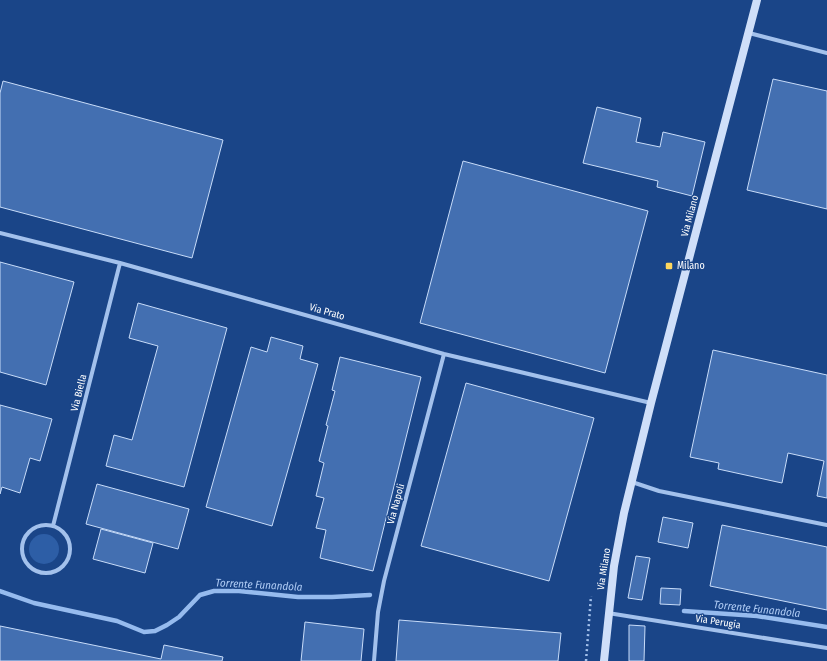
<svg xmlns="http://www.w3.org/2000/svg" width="827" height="661" font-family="'Fira Sans Condensed',sans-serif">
<rect width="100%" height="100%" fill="#1a4588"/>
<path fill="#2d5ea6" d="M29 549a15 15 0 1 1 30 0a15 15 0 1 1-30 0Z"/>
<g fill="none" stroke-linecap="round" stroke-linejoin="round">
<path stroke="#96bbee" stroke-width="4.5" d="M0 591 34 603 117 621 144 632 155 631 167 625 179 617 200 595 214 591H239L298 597H332L370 595
M684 611 757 616 827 627"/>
</g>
<path fill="#436fb1" stroke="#c8dcf9" d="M773 79 827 91V209L747 190Z
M3 81 223 140 192 258 0 207V93Z
M597 107 641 118 636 142 660 147 663 132 705 142 692 196 657 187 658 181 583 163Z
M463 161 648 211 605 373 420 323Z
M0 262 74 282 46 385 0 372Z
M138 303 227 328 184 487 106 466 114 435 132 440 158 346 129 338Z
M271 337 303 346 300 359 318 364 272 526 206 507 251 347 267 352Z
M713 350 827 375V498L817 496 824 461 788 453 782 483 718 469 719 463 690 457Z
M340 357 421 377 373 571 320 558 326 530 316 528 324 498 316 496 324 463 319 461 328 426 326 425 335 391 332 390Z
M466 383 594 418 549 581 421 546Z
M0 405 52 419 40 461 30 458 20 493 2 487 0 494Z
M97 484 189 509 178 549 86 524Z
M663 517 693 523 688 548 658 542Z
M722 525 827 547V610L710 586Z
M101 529 153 543 145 573 93 559Z
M636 556 650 558 642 600 628 598Z
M661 588 681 589 680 605 660 604Z
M399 620 561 633 558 661H396Z
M305 622 364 629 361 661H301Z
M629 625 645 626 644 661H629Z
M0 626 161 659 164 645 223 657 222 661H0Z"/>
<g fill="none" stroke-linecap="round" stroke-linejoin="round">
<path stroke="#a3c1ec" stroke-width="2.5" stroke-dasharray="2 3" stroke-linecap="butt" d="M586 661 591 596"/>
<path stroke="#a3c1ec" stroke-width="4" d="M749 33 827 53
M0 233 120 263 444 354 651 403
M632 482 659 491 827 525
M22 549a24 24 0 1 1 48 0a24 24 0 1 1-48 0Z
M53 526 120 263
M608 613 827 648
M374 661 378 612 384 581 444 354"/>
<path stroke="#cfdff9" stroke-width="8" d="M604 661 614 566 624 513 651 403 757 0"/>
</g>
<rect fill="#fed75f" stroke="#1a4588" stroke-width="1.5" x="665" y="262" width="8" height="8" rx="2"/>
<g text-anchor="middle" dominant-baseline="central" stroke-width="3" stroke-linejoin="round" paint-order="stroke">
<g font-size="10" fill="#fff" stroke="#1a4588">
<text transform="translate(690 216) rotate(-75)">Via Milano</text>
<text transform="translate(327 312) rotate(16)">Via Prato</text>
<text transform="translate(79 393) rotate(-76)">Via Biella</text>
<text transform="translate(396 504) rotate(-75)">Via Napoli</text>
<text transform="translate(604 569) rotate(-81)">Via Milano</text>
<text transform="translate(718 622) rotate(9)">Via Perugia</text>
</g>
<g font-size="10" fill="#fff" stroke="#1a4588" text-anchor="start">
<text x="677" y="266">Milano</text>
</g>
<g font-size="11" font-style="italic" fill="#afcbf4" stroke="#1a4588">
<text transform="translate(259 585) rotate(3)">Torrente Funandola</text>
<text transform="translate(757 609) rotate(6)">Torrente Funandola</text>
</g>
</g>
</svg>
